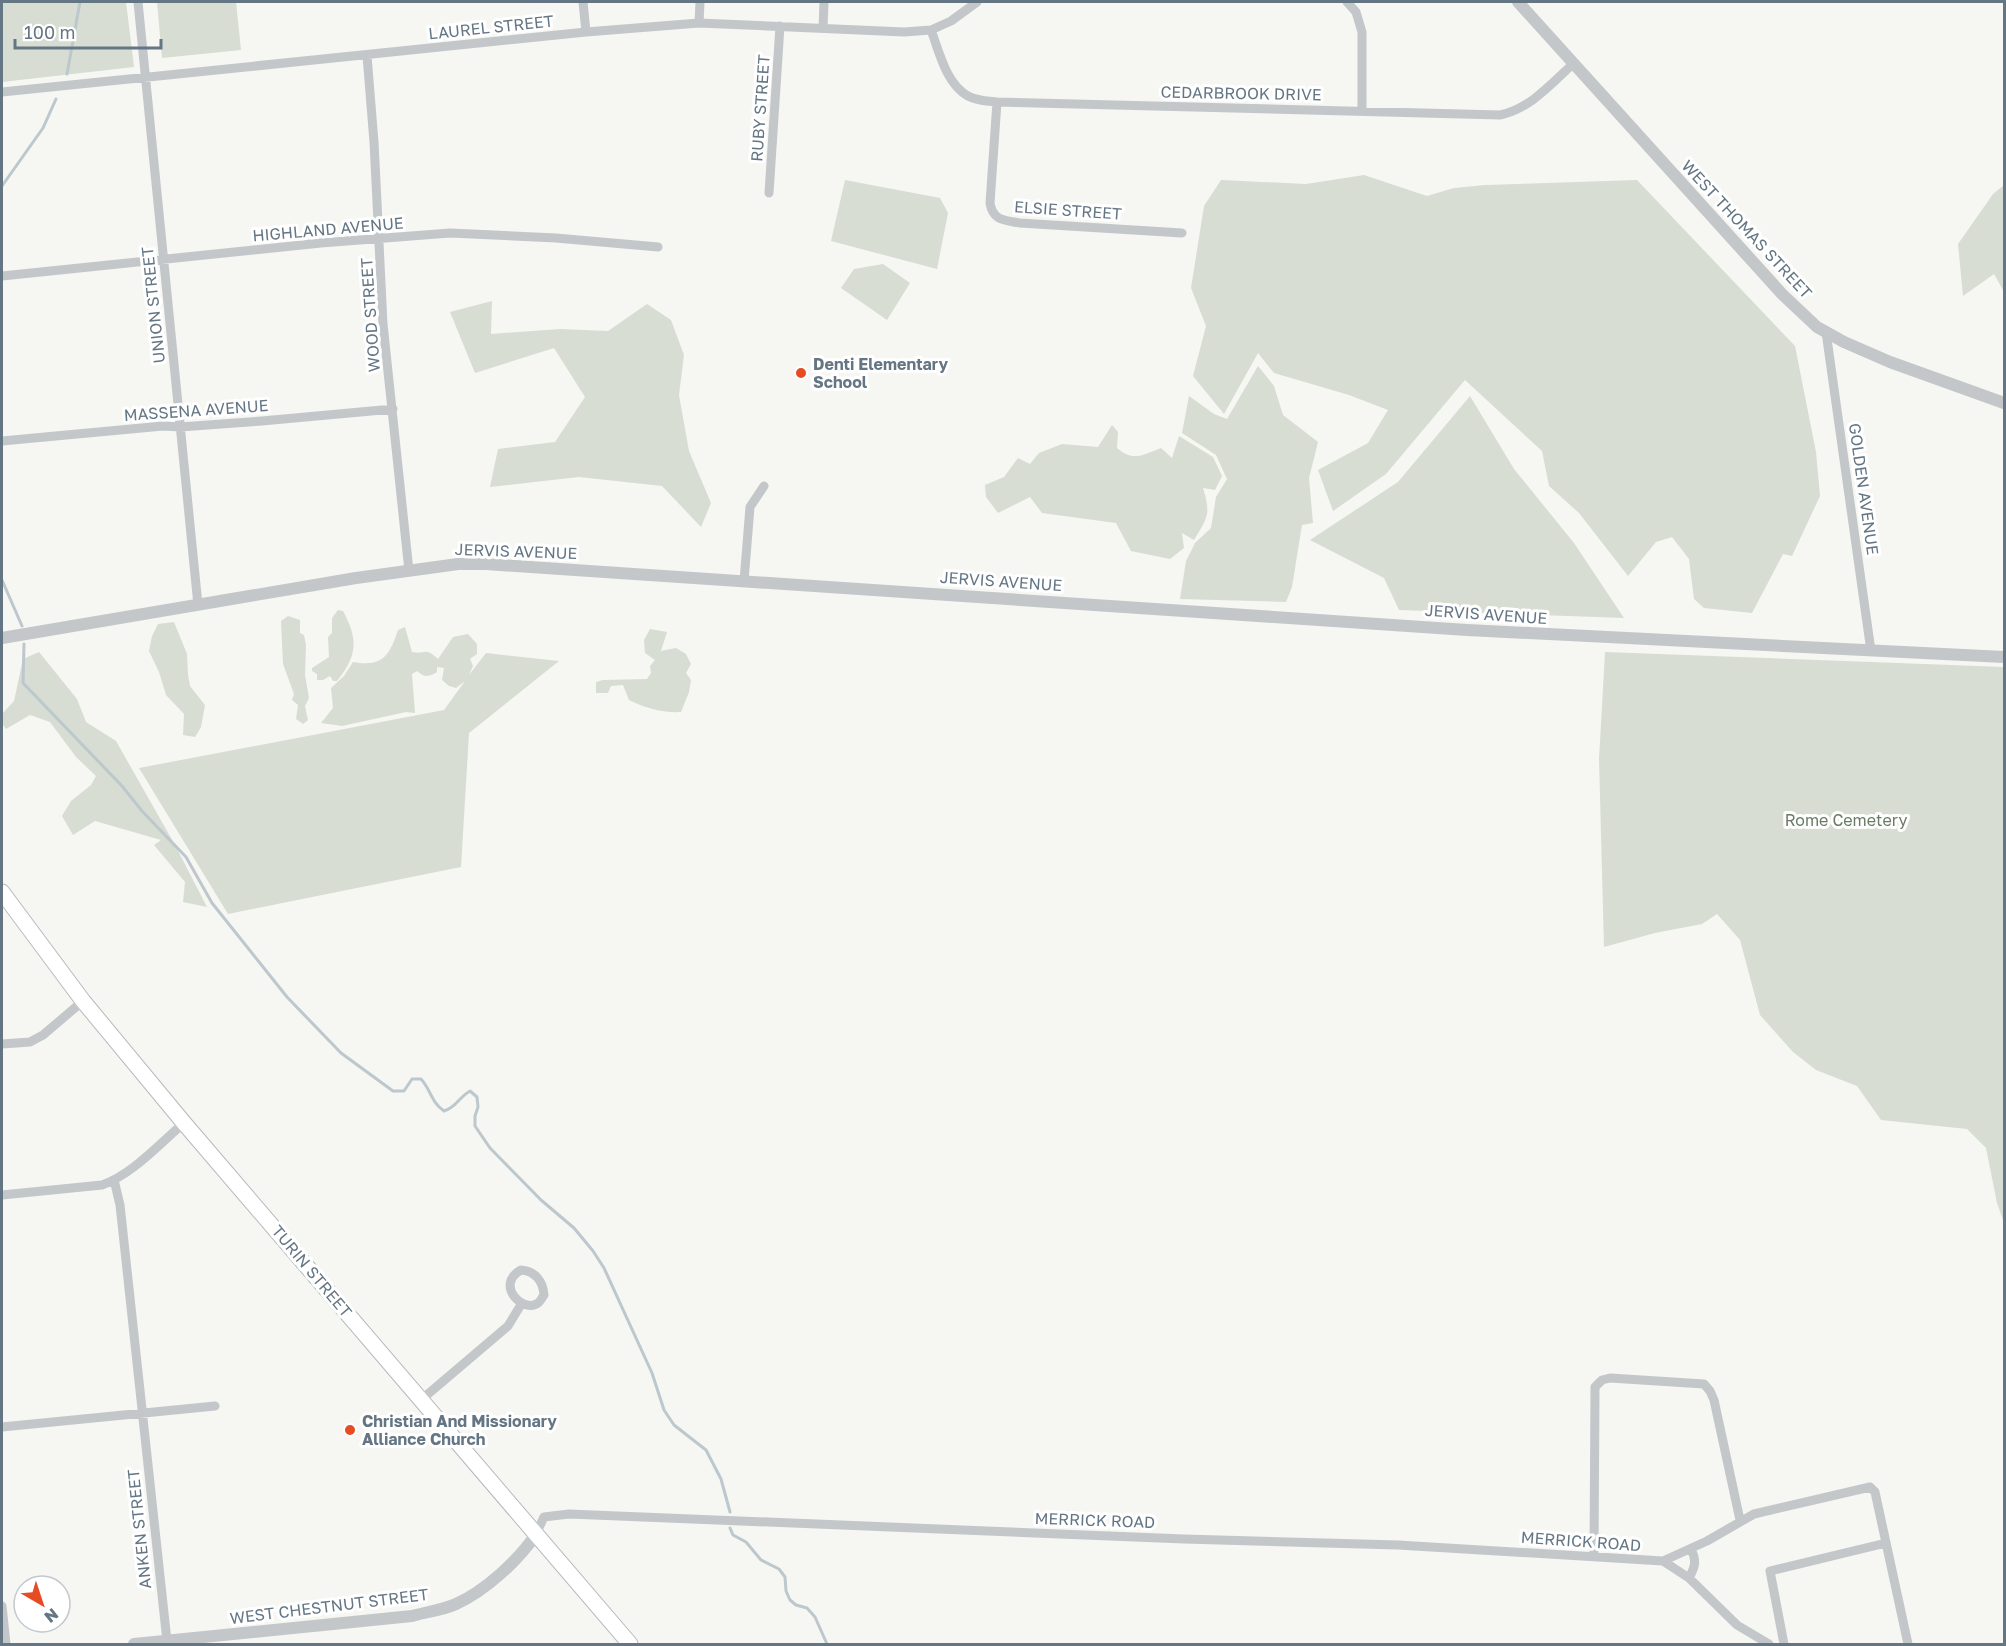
<svg xmlns="http://www.w3.org/2000/svg" width="2006" height="1646" font-family="'Golos Text',sans-serif">
<rect width="100%" height="100%" fill="#f6f6f2"/>
<path fill="#d7ddd3" d="M2 2H126L134 67 2 82Z
M157 2H236L241 50 162 58Z
M1364 175 1427 196 1454 188 1485 185 1637 180 1795 346 1816 452 1820 496 1792 556 1783 554 1752 613 1704 608 1694 599 1689 559 1672 537 1656 542 1628 576 1579 513 1549 486 1542 451 1465 380 1386 474 1333 511 1318 470 1368 443 1388 410 1349 395 1274 373 1258 353 1224 414 1193 376 1206 326 1191 288 1204 206 1221 180 1306 184Z
M845 180 940 198 948 213 937 269 831 241Z
M2004 185V292L1994 274 1963 296 1958 244 1993 194Z
M883 264 910 283 887 320 841 288 854 269Z
M492 301 491 334 560 329 608 331 647 304 671 320 684 355 679 395 689 451 711 503 701 527 662 486 579 477 490 487 498 449 555 442 585 397 554 348 475 373 450 312Z
M1258 366 1274 386 1283 415 1318 442 1309 478 1313 523 1302 525 1292 587 1286 602 1180 599 1186 561 1195 543 1211 528 1216 497 1227 479 1216 455 1182 433 1189 396 1214 414 1227 419Z
M1470 396 1514 469 1574 543 1624 618 1399 610 1384 578 1310 540 1398 482Z
M1112 425 1118 432 1117 448C1133 462 1143 455 1161 448L1172 458 1179 436 1213 457 1222 476 1215 490 1203 488C1211 514 1208 517 1194 540L1182 533 1184 548 1170 559 1131 551 1116 523 1042 513 1030 497 998 513 986 497 985 485 1004 477 1018 458 1030 464 1039 453 1062 444 1098 447Z
M338 610 343 611C358 639 358 655 337 681H333L330 676 323 680H317V674L312 671V668L329 657 328 637 332 633V618Z
M288 616 300 620V633L304 635 306 645 305 675 309 698 305 706 308 720 303 724 296 719 298 705 292 700 294 694 283 664 281 621Z
M174 622 187 654 188 674 190 686 205 705 201 727 195 737 183 735 184 714 166 695 159 672 149 651 152 636 158 624Z
M405 627 412 652C426 655 424 646 438 659L453 637 468 634 477 644V654L470 659 473 666 469 675 486 653 559 661 469 733 461 867 228 914 139 768 444 710 465 681 456 688 449 686 442 680 444 668 437 667V672C428 677 425 678 417 671L412 674 415 713 406 712 342 726 321 723 333 708 331 688 344 676 353 662C382 667 389 657 398 630Z
M650 629 667 632 661 651 676 648 686 654 691 664 686 673 691 680 689 692 681 712C662 713 645 708 629 700L623 685 611 686 608 693H596V682L603 680 647 679 651 673 650 666 655 660 645 653 644 640Z
M39 652 77 699 86 722 116 741 175 845 207 907 183 902 185 882 154 845 161 840 95 821 73 835 62 816 71 801 91 785 96 776 76 757 50 722 30 715 6 729 2 723V714L14 701 23 659Z
M1605 652 2004 667V1223L1997 1203 1986 1148 1967 1129 1881 1120 1857 1086 1816 1070 1793 1052 1760 1015 1740 940 1717 914 1702 924 1655 933 1604 947 1599 759Z"/>
<g fill="none" stroke-linecap="round" stroke-linejoin="round">
<path stroke="#bcc8cd" stroke-width="3" d="M67 74 80 2
M2 186 43 128 56 99
M2 580 22 626
M24 644 23 683 122 786 142 811 186 857 212 903 287 997 341 1053 393 1091H404L412 1079H421C431 1090 431 1102 444 1111 456 1108 459 1097 470 1091L477 1097 478 1107 475 1116V1126L490 1148 541 1200 574 1228 593 1251 604 1268 652 1373 664 1410 674 1425 706 1450 721 1479 730 1512
M730 1528 733 1535 746 1542 761 1560 779 1569 785 1577 786 1591 790 1600 796 1605 807 1608 815 1617 827 1644"/>
<defs>
<path id="primary" d="M2 892 83 1001 184 1123 630 1644"/>
</defs>
<use href="#primary" stroke="#b6babe" stroke-width="17"/>
<path stroke="#c3c7ca" stroke-width="9" d="M138 2 198 605
M583 2 586 32
M1347 2 1356 12 1362 32V111
M699 23 700 2
M823 28 824 2
M931 30C939 51 946 84 968 96 977 101 987 101 997 102L1500 115C1530 109 1552 83 1574 63
M367 56 374 142 383 324 409 571
M2 92 586 32 699 23 904 32 931 30 951 21 977 2
M997 102 990 203C993 221 1004 220 1020 223L1182 233
M769 193 780 26
M2 276 321 243 450 233 556 238 658 247
M1826 332 1871 651
M2 441 163 426 180 427 262 421 393 409
M744 581 750 507 764 486
M2 1044 30 1042 43 1035 83 1001
M114 1180 120 1205 167 1641
M2 1195 102 1185C133 1174 159 1144 184 1123
M521 1270C535 1271 543 1281 544 1295 543 1296 540 1302 538 1303 524 1314 494 1285 521 1270Z
M421 1400 508 1326 522 1303
M2 1427 215 1406
M536 1534 544 1517 569 1514 1184 1539 1398 1545 1663 1561 1707 1541 1754 1514 1870 1487 1875 1492 1908 1644
M1594 1556 1595 1387 1602 1380 1610 1378 1704 1384 1710 1391 1714 1400 1740 1520
M1663 1561 1689 1578 1737 1625 1769 1644
M1689 1578C1695 1567 1697 1561 1691 1549
M2 1606 6 1644
M1784 1644 1770 1571 1886 1543"/>
<path stroke="#c3c7ca" stroke-width="12" d="M1518 2 1782 294 1817 327 1844 342 1890 362 2004 403
M2 638 356 578 458 564H486L1467 630 2004 657
M134 1644 412 1616C426 1612 443 1610 456 1604 485 1591 519 1560 536 1534"/>
<use href="#primary" stroke="#fff" stroke-width="15"/>
</g>
<g fill="#e64b22" stroke="#fff" stroke-width="2">
<circle cx="801" cy="373" r="6"/>
<circle cx="350" cy="1430" r="6"/>
</g>
<g text-anchor="middle" dominant-baseline="central" stroke-width="6" stroke-linejoin="round" paint-order="stroke">
<g font-size="16" fill="#647684" stroke="#fff">
<text transform="translate(491 27) rotate(-6)">LAUREL STREET</text>
<text transform="translate(1241 93) rotate(1)">CEDARBROOK DRIVE</text>
<text transform="translate(760 108) rotate(-86)">RUBY STREET</text>
<text transform="translate(1068 210) rotate(4)">ELSIE STREET</text>
<text transform="translate(328 229) rotate(-5)">HIGHLAND AVENUE</text>
<text transform="translate(1747 229) rotate(47)">WEST THOMAS STREET</text>
<text transform="translate(153 305) rotate(-96)">UNION STREET</text>
<text transform="translate(370 315) rotate(-94)">WOOD STREET</text>
<text transform="translate(196 410) rotate(-4)">MASSENA AVENUE</text>
<text transform="translate(1864 489) rotate(82)">GOLDEN AVENUE</text>
<text transform="translate(516 551) rotate(2)">JERVIS AVENUE</text>
<text transform="translate(1001 581) rotate(4)">JERVIS AVENUE</text>
<text transform="translate(1486 614) rotate(4)">JERVIS AVENUE</text>
<text transform="translate(312 1271) rotate(50)">TURIN STREET</text>
<text transform="translate(1095 1520) rotate(2)">MERRICK ROAD</text>
<text transform="translate(139 1529) rotate(-96)">ANKEN STREET</text>
<text transform="translate(1581 1541) rotate(4)">MERRICK ROAD</text>
<text transform="translate(329 1606) rotate(-7)">WEST CHESTNUT STREET</text>
</g>
<g font-size="16" font-weight="bold" fill="#647684" stroke="#fff" text-anchor="start">
<text x="813" y="364">Denti Elementary<tspan x="813" dy="18">School</tspan></text>
<text x="362" y="1421">Christian And Missionary<tspan x="362" dy="18">Alliance Church</tspan></text>
</g>
<g font-size="16" fill="#687b63" stroke="#fff">
<text x="1846" y="820">Rome Cemetery</text>
</g>
</g>
<rect width="2006" height="1646" fill="none" stroke="#647684" stroke-width="6"/>
<g transform="translate(42 1604) rotate(141)"><circle r="28" fill="#ffffff" stroke="#c1c8ce" stroke-width="1.5"/>
<path d="M0-4.5L10 22L0 15L-10 22Z" fill="#e64b22"/>
<text y="-9" font-size="16" font-weight="bold" text-anchor="middle" fill="#647684">N</text>
</g>
<path d="M15 39v9h146v-9" fill="none" stroke="#647684" stroke-width="3"/>
<text x="24" y="39" font-size="18" fill="#647684" stroke="#ffffff" stroke-width="4.5" paint-order="stroke">100 m</text>
</svg>
